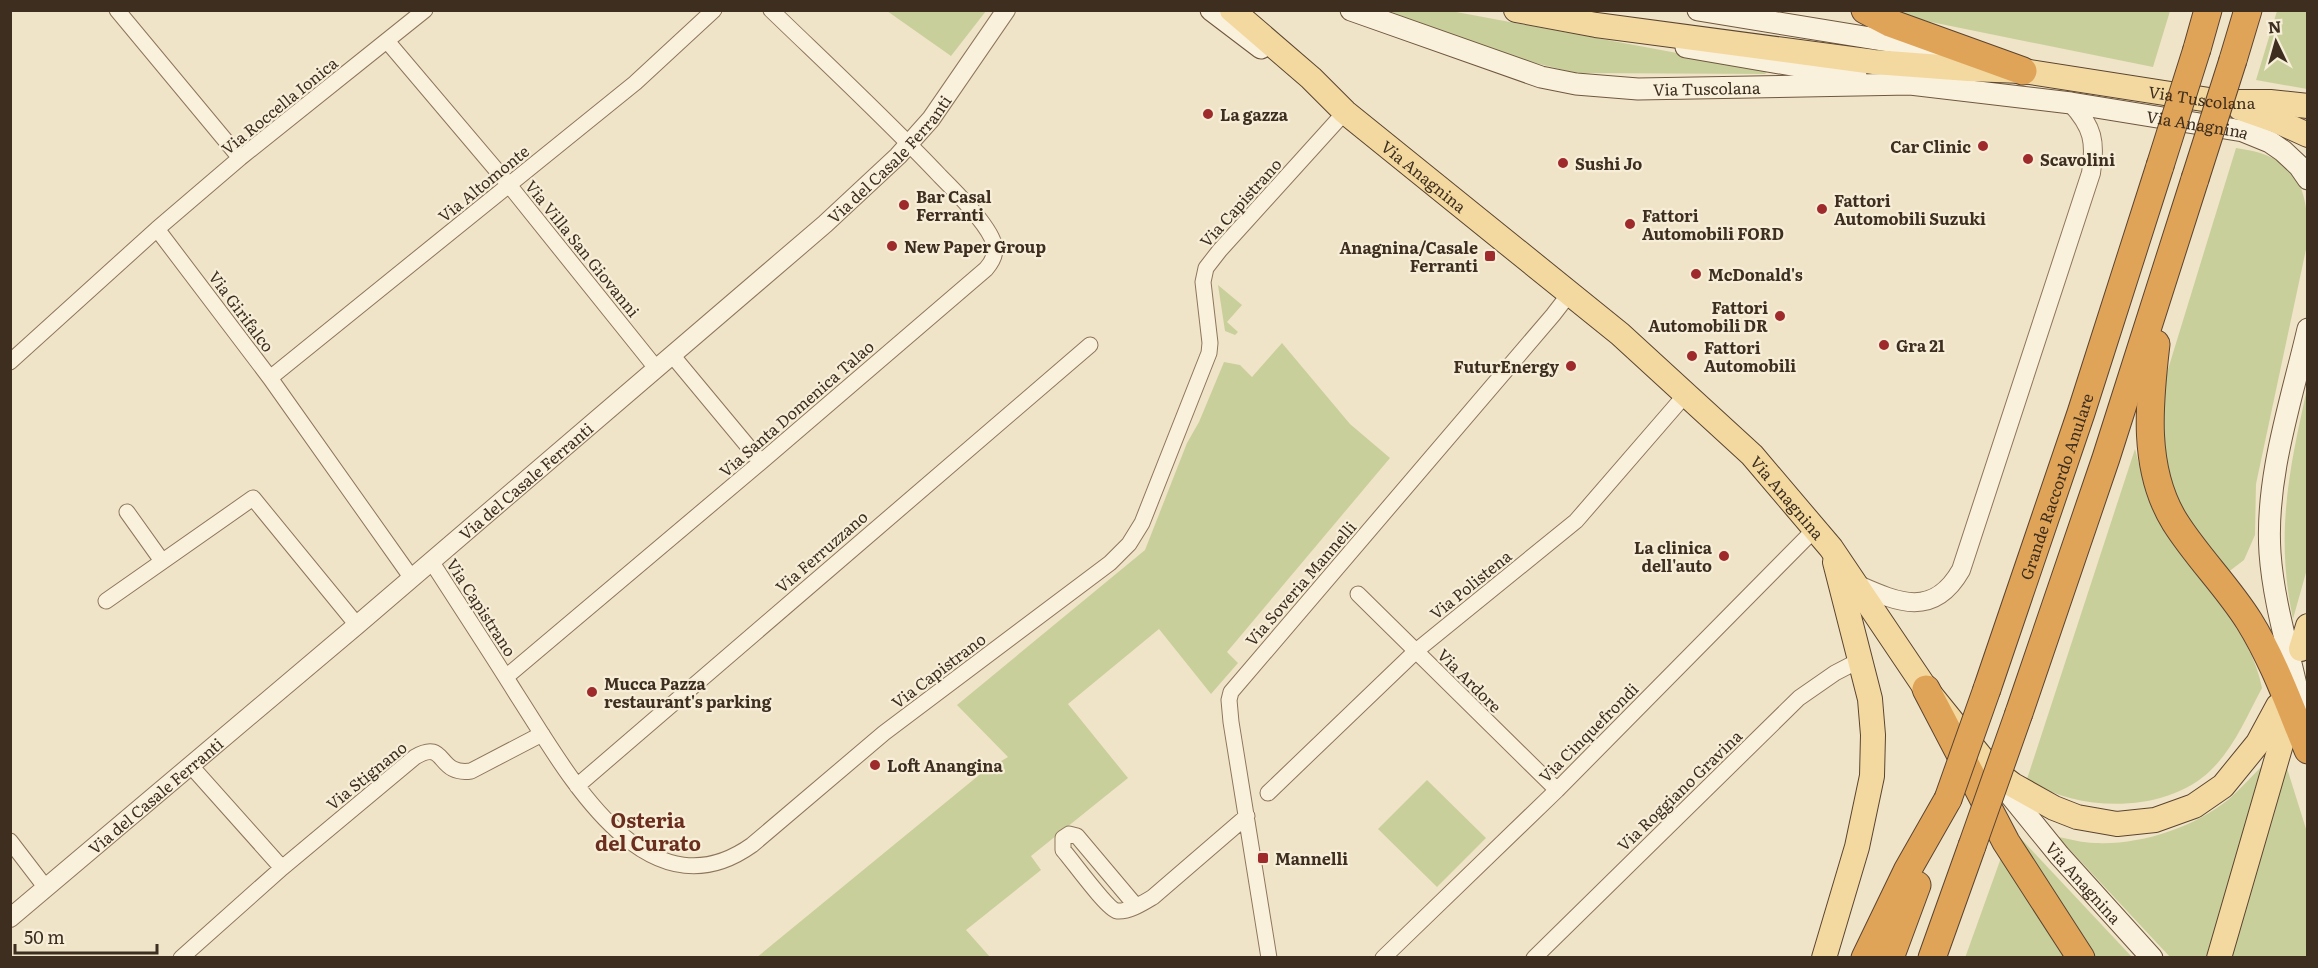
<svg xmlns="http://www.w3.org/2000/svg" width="2318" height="968" font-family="Literata,serif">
<rect width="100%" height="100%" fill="#f0e4c8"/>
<path fill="#c9cf9b" d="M887 11 986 10V11L951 56Z
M1388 11H1451L1763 69 1767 72 1765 74 1576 73 1527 61Z
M1890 11H2170L2153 67 1926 21Z
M2277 11H2307V89L2256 80Z
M2236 148C2296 156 2308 184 2308 240L2256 484 2255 535 2244 560 2227 573 2185 523 2160 468 2165 379Z
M1218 285 1242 305 1227 322 1238 332 1235 335 1225 331Z
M1282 343 1350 424 1390 458 1227 652 1238 663 1211 694 1159 629 1068 704 1128 778 1031 856 1041 870 966 930 990 957 756 958 984 771 1008 757 957 705 1145 550 1187 443 1199 422 1224 362 1240 365 1252 377Z
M2307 389V569L2293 619C2275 535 2289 470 2307 389Z
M2135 449C2143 479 2151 509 2168 536 2198 583 2252 631 2262 688 2247 716 2234 748 2211 770 2167 814 2076 813 2027 779Z
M2286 765 2307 832V957L2231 958Z
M2262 766 2266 768 2206 957H2170L2058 837C2070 839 2083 843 2095 843 2141 845 2193 828 2229 799 2240 789 2251 777 2262 766Z
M1427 780 1486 838 1437 887 1378 829Z
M2011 828 2132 957H2088Z
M2002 855 2066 957 1965 958Z"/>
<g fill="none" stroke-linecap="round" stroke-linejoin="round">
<defs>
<path id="minor" d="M117 10 240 158
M387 41 509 185 656 368
M157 229 270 378 411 577
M672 355 761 462
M10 362 157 229 240 158 425 10
M270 378 635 83 714 10
M127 512 162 561
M431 561C460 606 489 650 517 695 565 769 645 921 752 845L884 733 1110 563 1129 544 1142 523 1209 353 1210 343 1203 282 1206 268 1220 250 1345 112
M1358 594 1557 790
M106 601 253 498 357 625
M506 677 761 462 986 269C992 262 997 253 994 244 989 225 955 191 940 176 886 119 828 65 771 10
M191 766 282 868
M577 786 1090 345
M1268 793 1416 651 1576 521 1686 394
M10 841 46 888
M1136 906 1077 836 1069 834 1063 838V850C1072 860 1107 909 1117 911 1129 912 1143 903 1153 897L1247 816
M181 958 282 868 415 757C447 738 436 776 471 771L542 734
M1269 958 1231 722 1229 700 1231 692 1553 315 1570 293
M1383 958 1557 790 1815 529
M1534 958 1799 698 1835 673 1860 660"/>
<g id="tertiary">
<path d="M1856 584C1897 602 1933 619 1961 570L2091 173C2096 142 2093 127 2071 103"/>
<path id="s1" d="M10 918 357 625 825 224 898 156 931 119 1006 10"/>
</g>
<g id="secondary">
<path d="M1211 10 1261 48"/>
<path id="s2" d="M1351 10 1541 77 1576 84 1638 89 1910 84 2071 103 2243 131 2270 142 2283 151 2299 166 2308 179"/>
<path d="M1698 10 1938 49"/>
<path d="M1686 47 1856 76"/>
<path d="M2303 718C2293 663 2274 609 2270 553 2265 478 2291 402 2308 329"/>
<path id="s3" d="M1994 775 2059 855 2152 958"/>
</g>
<g id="primary">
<path id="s4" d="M1232 10 1311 78 1345 112 1620 334 1752 455 1831 548 1926 689 1989 767 2013 785 2054 808 2077 817 2117 824 2155 820 2194 806 2223 786 2258 743 2278 706"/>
<path id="s5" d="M1516 10 1596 25 1874 62 1968 69 2023 71 2222 102H2270L2308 106"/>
<path d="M2240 108 2277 121 2308 135"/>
<path d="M2301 649 2308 626"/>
<path d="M1824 958 1857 847 1872 776 1873 735 1870 699 1835 562"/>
<path d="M2219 958 2284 734"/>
</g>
<g id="motorway">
<path d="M1865 10 1890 23 2023 71"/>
<path d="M2197 49 2208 10"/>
<path d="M2233 60 2248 10"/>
<path d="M2156 344C2149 403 2142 469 2175 522 2197 557 2227 586 2249 621 2274 661 2290 707 2308 750"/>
<path d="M1926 689 2006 842 2081 958"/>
<path id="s6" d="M1987 689 2081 413 2160 166"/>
<path d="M2019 713 2106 458 2195 179"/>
<path d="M1865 958 1907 871 1948 799"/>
<path d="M1890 958 1917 885"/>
<path d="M1932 958 1972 846"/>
</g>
</defs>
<use href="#minor" stroke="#8d765c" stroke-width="17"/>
<use href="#tertiary" stroke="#8d765c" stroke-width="20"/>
<use href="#secondary" stroke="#6f573f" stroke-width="23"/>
<use href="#primary" stroke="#5b4430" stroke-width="26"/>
<use href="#motorway" stroke="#5b4430" stroke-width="29"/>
<use href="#minor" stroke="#faf1dc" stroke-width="15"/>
<use href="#tertiary" stroke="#faf1dc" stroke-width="18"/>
<use href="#secondary" stroke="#faf1dc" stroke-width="21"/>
<use href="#primary" stroke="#f3d9a0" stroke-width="24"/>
<use href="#motorway" stroke="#e0a458" stroke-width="27"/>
<defs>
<path id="motorway-bridge" d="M2160 166 2197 49
M2195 179 2233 60
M1948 799 1987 689
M1972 846 2019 713"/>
</defs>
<use href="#motorway-bridge" stroke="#5b4430" stroke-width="29" stroke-linecap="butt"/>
<use href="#motorway-bridge" stroke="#e0a458" stroke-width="27"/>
</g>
<g fill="#9e2a2b" stroke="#f7eed8" stroke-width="2">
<circle cx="1208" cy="114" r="6"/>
<circle cx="1983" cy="146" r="6"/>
<circle cx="2028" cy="159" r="6"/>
<circle cx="1563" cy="163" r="6"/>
<circle cx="904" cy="205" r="6"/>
<circle cx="1822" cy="209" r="6"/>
<circle cx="1630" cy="224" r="6"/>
<circle cx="892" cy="246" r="6"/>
<rect x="1484" y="250" width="12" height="12" rx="3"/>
<circle cx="1696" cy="274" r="6"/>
<circle cx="1780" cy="316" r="6"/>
<circle cx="1884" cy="345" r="6"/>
<circle cx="1692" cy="356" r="6"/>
<circle cx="1571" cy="366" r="6"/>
<circle cx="1724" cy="556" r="6"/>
<circle cx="592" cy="692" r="6"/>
<circle cx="875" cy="765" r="6"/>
<rect x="1257" y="852" width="12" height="12" rx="3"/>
</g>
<g text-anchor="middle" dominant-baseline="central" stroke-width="4.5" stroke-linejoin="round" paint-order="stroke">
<g font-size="16" fill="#3d2e20" stroke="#f7eed8">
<text stroke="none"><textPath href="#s2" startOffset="368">Via Tuscolana</textPath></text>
<text stroke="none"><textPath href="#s5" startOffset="692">Via Tuscolana</textPath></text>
<text transform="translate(279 105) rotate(-39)">Via Roccella Ionica</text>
<text stroke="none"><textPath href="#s2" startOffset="862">Via Anagnina</textPath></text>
<text stroke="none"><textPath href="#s1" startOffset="1162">Via del Casale Ferranti</textPath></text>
<text stroke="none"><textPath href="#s4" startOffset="254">Via Anagnina</textPath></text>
<text transform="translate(483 183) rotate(-39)">Via Altomonte</text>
<text transform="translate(1240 202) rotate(-48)">Via Capistrano</text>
<text transform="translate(583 248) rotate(51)">Via Villa San Giovanni</text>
<text transform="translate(242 311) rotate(53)">Via Girifalco</text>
<text transform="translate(796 408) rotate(-41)">Via Santa Domenica Talao</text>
<text stroke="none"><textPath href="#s1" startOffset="676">Via del Casale Ferranti</textPath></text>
<text stroke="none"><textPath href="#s6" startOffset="214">Grande Raccordo Anulare</textPath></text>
<text stroke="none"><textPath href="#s4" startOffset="740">Via Anagnina</textPath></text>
<text transform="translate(821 551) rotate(-41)">Via Ferruzzano</text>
<text transform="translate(1300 583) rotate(-49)">Via Soveria Mannelli</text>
<text transform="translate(1470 584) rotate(-39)">Via Polistena</text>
<text transform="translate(482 607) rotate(57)">Via Capistrano</text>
<text transform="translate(938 670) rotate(-37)">Via Capistrano</text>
<text transform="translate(1470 680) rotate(45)">Via Ardore</text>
<text transform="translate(1588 732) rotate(-45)">Via Cinquefrondi</text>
<text transform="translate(366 775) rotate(-39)">Via Stignano</text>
<text transform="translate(1679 790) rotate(-44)">Via Roggiano Gravina</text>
<text stroke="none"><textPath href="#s1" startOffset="190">Via del Casale Ferranti</textPath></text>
<text stroke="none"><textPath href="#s3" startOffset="140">Via Anagnina</textPath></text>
</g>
<g font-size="16" font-weight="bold" fill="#3d2e20" stroke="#f7eed8" text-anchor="start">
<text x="1220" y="114">La gazza</text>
<text x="1971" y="146" text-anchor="end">Car Clinic</text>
<text x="2040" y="159">Scavolini</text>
<text x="1575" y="163">Sushi Jo</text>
<text x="916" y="196">Bar Casal<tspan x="916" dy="18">Ferranti</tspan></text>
<text x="1834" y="200">Fattori<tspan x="1834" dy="18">Automobili Suzuki</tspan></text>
<text x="1642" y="215">Fattori<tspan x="1642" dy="18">Automobili FORD</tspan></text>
<text x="904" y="246">New Paper Group</text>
<text x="1478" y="247" text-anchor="end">Anagnina/Casale<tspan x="1478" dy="18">Ferranti</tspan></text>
<text x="1708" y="274">McDonald's</text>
<text x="1768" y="307" text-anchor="end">Fattori<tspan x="1768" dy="18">Automobili DR</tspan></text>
<text x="1896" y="345">Gra 21</text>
<text x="1704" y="347">Fattori<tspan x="1704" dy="18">Automobili</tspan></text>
<text x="1559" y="366" text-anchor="end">FuturEnergy</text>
<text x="1712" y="547" text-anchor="end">La clinica<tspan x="1712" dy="18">dell'auto</tspan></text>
<text x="604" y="683">Mucca Pazza<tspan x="604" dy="18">restaurant's parking</tspan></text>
<text x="887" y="765">Loft Anangina</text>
<text x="1275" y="858">Mannelli</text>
</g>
<g font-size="20" font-weight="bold" fill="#6b2e1e" stroke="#f7eed8">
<text x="648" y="819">Osteria<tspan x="648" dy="23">del Curato</tspan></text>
</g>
</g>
<rect width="2318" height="968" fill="none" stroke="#3d2e20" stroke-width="24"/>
<g transform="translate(2276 42) rotate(355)" stroke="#f7eed8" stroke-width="4.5" paint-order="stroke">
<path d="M0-4.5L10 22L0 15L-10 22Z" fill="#3d2e20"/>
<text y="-9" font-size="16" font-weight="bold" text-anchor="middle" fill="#3d2e20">N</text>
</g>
<path d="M15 944v9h142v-9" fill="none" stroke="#3d2e20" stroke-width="3"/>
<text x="24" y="944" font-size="18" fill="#3d2e20" stroke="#f7eed8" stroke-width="4.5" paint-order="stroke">50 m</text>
</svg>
